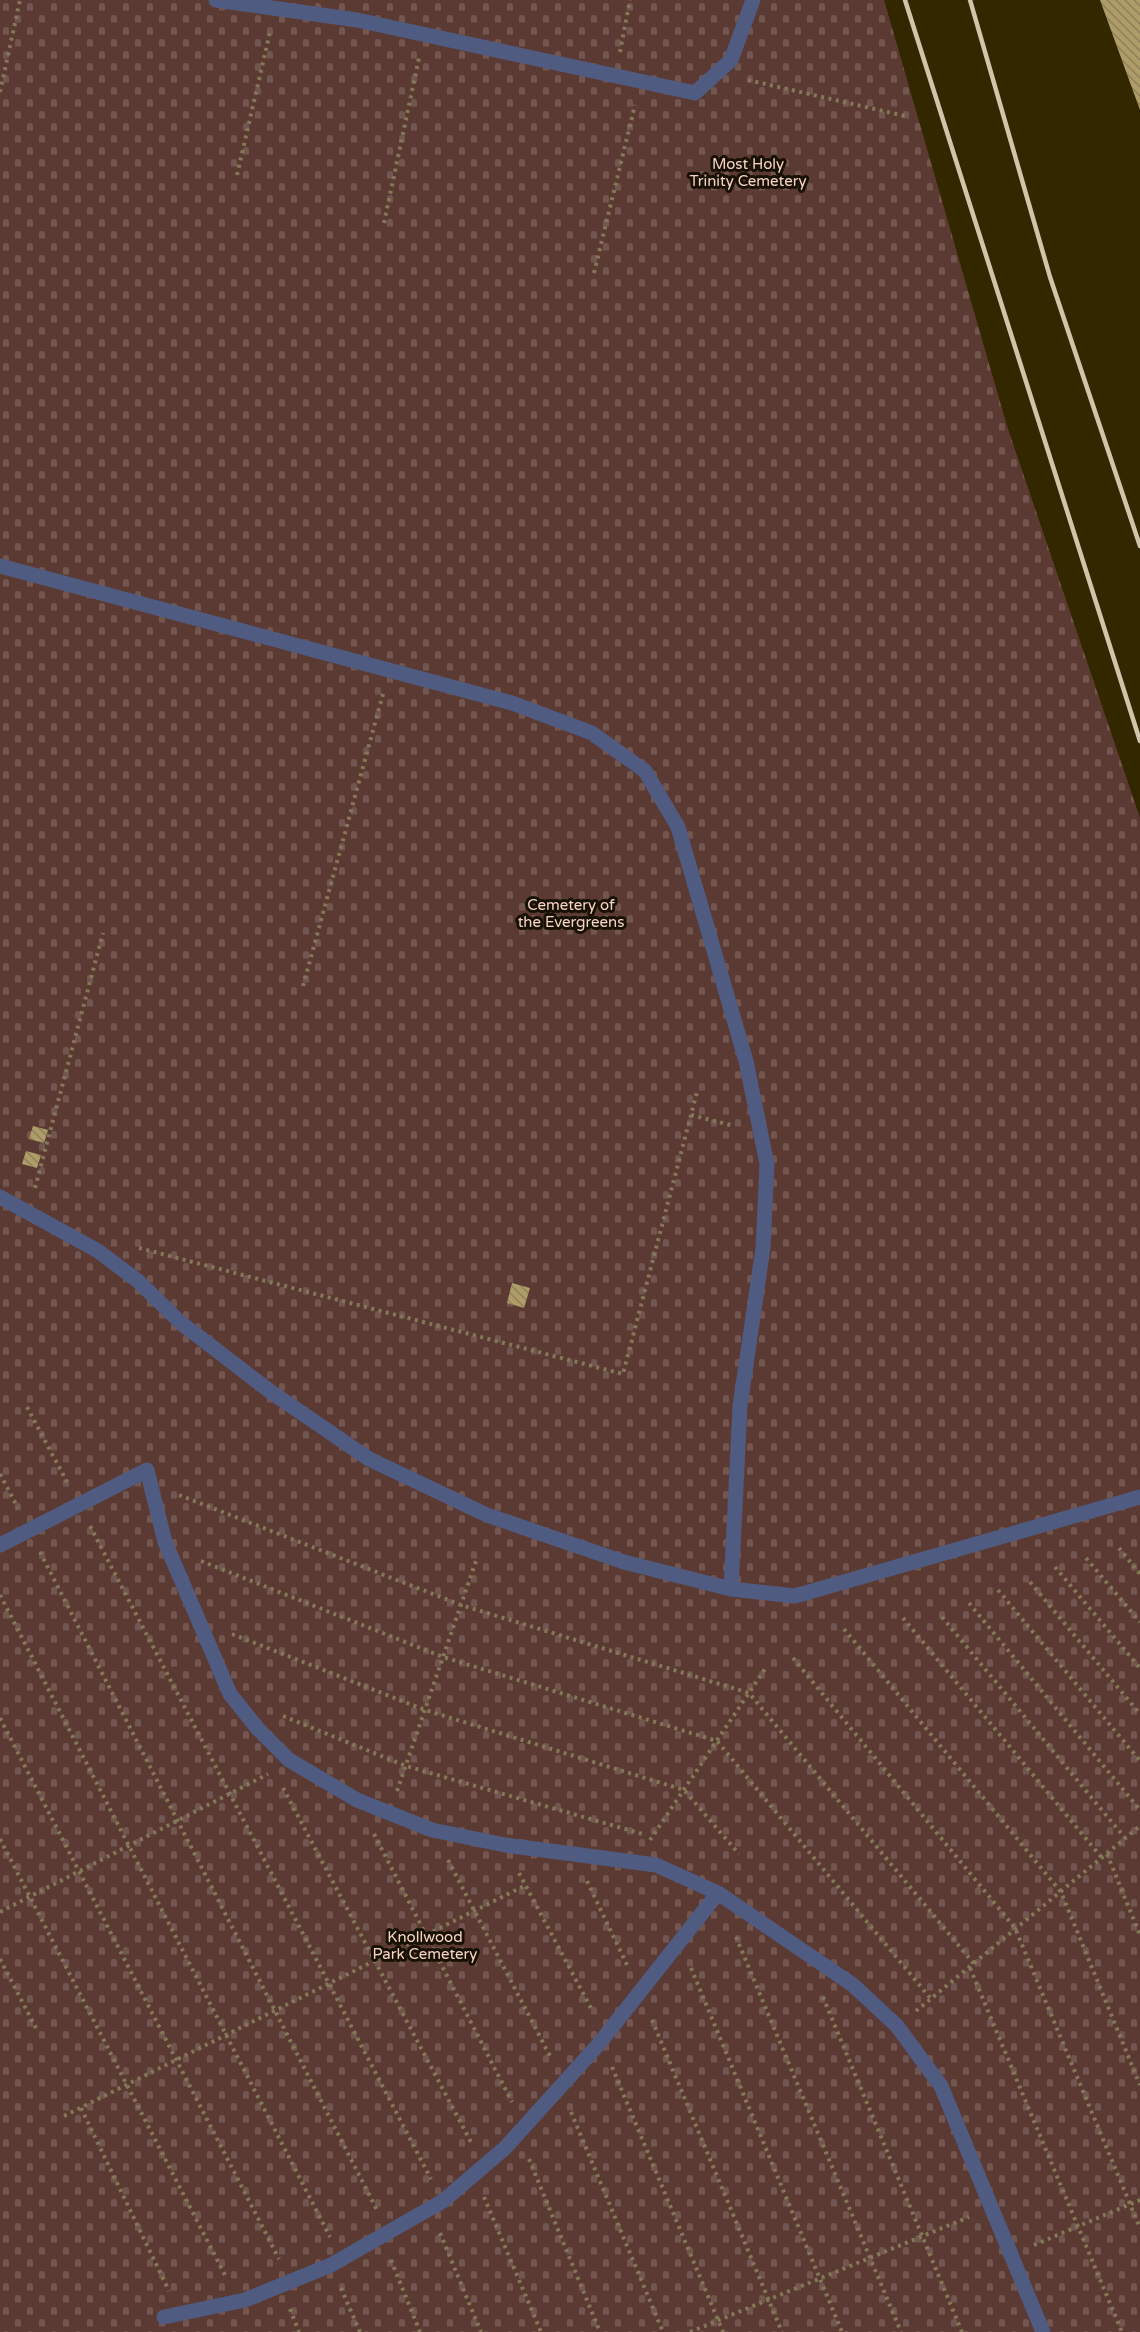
<svg xmlns="http://www.w3.org/2000/svg" width="1140" height="2332" font-family="'Varela Round',sans-serif">
<defs>
<pattern id="cemetery-stones" width="16" height="16" patternUnits="userSpaceOnUse" patternTransform="scale(1.5)"><rect width="16" height="16" fill="#5c3a34"/><path d="M2 7V4a2 2 0 0 1 4 0v3zM10 15v-3a2 2 0 0 1 4 0v3z" fill="#735650"/></pattern>
<pattern id="building-back-hatch" width="6" height="6" patternUnits="userSpaceOnUse" patternTransform="scale(1.5)"><rect width="6" height="6" fill="#ae9c69"/><path d="M-1 5l2 2M0 0l6 6M5-1l2 2" fill="none" stroke="#8e815b"/></pattern>
</defs>
<rect width="100%" height="100%" fill="#332700"/>
<path fill="url(#cemetery-stones)" d="M0 0H884L1007 426 1140 818V2332H0Z"/>
<path fill="url(#building-back-hatch)" d="M1100 0H1140V110Z
M33 1126 48 1130 44 1143 29 1139Z
M26 1151 41 1155 37 1168 22 1164Z
M512 1283 530 1288 524 1308 507 1303Z"/>
<g fill="none" stroke-linecap="round" stroke-linejoin="round">
<path stroke="#837857" stroke-width="4" stroke-dasharray="3 4.5" stroke-linecap="butt" d="M620 52 630 0
M748 80 905 116
M0 92 20 0
M237 175 270 32
M384 223 419 58
M594 273 635 105
M303 986 383 694
M691 1115 734 1126
M35 1188 103 933
M139 1248 623 1374 697 1092
M27 1407 67 1482
M0 1474 18 1508
M179 1495 461 1605 749 1693 974 1964
M90 1526 431 2179
M1119 1548 1140 1574
M40 1552 377 2210
M1086 1558 1140 1622
M201 1561 443 1657 717 1741 931 1999
M1055 1567 1140 1668
M1030 1582 1140 1714
M998 1590 1140 1761
M0 1595 330 2237
M969 1603 1140 1810
M942 1617 1125 1838
M903 1618 1102 1858
M844 1629 1061 1892 1140 2085
M232 1634 425 1710 684 1790 739 1854
M793 1658 1015 1928 1140 2228
M283 1716 406 1766 646 1835
M0 1718 279 2259
M283 1788 472 2144
M397 1791 477 1558
M374 1834 512 2102
M0 1839 226 2277
M650 1840 765 1669
M1107 1854 1140 1935
M448 1860 551 2058
M519 1873 593 2012
M587 1881 628 1967
M0 1912 268 1774
M736 1937 901 2332
M0 1959 37 2030
M691 1968 842 2332
M970 1968 1122 2332
M823 1997 962 2332
M916 2011 1140 1826
M652 2020 782 2332
M612 2067 723 2332
M81 2108 169 2291
M571 2112 663 2332
M64 2116 526 1885
M529 2159 600 2332
M484 2197 541 2332
M440 2233 481 2332
M1034 2245 1140 2200
M391 2260 420 2332
M341 2288 360 2332
M290 2309 299 2332
M690 2332 969 2217"/>
<path stroke="#4f5b81" stroke-width="15" d="M216 0 357 20 695 93 731 60 753 0
M0 566 512 703 592 733 645 771 678 827 746 1061 767 1164 763 1248 740 1406 731 1589
M0 1197 98 1251 138 1281 181 1323 271 1392 369 1459 487 1515 624 1562 731 1589 795 1596 1140 1497
M0 1545 147 1470 165 1542 230 1694 258 1729 289 1760 357 1800 432 1830 505 1845 656 1865 718 1893 853 1985 897 2026 941 2086 1043 2332
M164 2317 245 2300 331 2265 443 2201 505 2148 598 2045 718 1893"/>
<path stroke="#cfc6aa" stroke-width="4.5" d="M905 0 1140 741
M970 0 1050 277 1140 546"/>
</g>
<g text-anchor="middle" dominant-baseline="central" stroke-width="6" stroke-linejoin="round" paint-order="stroke">
<g font-size="15" fill="#f9d2ca" stroke="#171100">
<text x="748" y="164">Most Holy<tspan x="748" dy="17">Trinity Cemetery</tspan></text>
<text x="571" y="905">Cemetery of<tspan x="571" dy="17">the Evergreens</tspan></text>
<text x="425" y="1937">Knollwood<tspan x="425" dy="17">Park Cemetery</tspan></text>
</g>
</g>
</svg>
